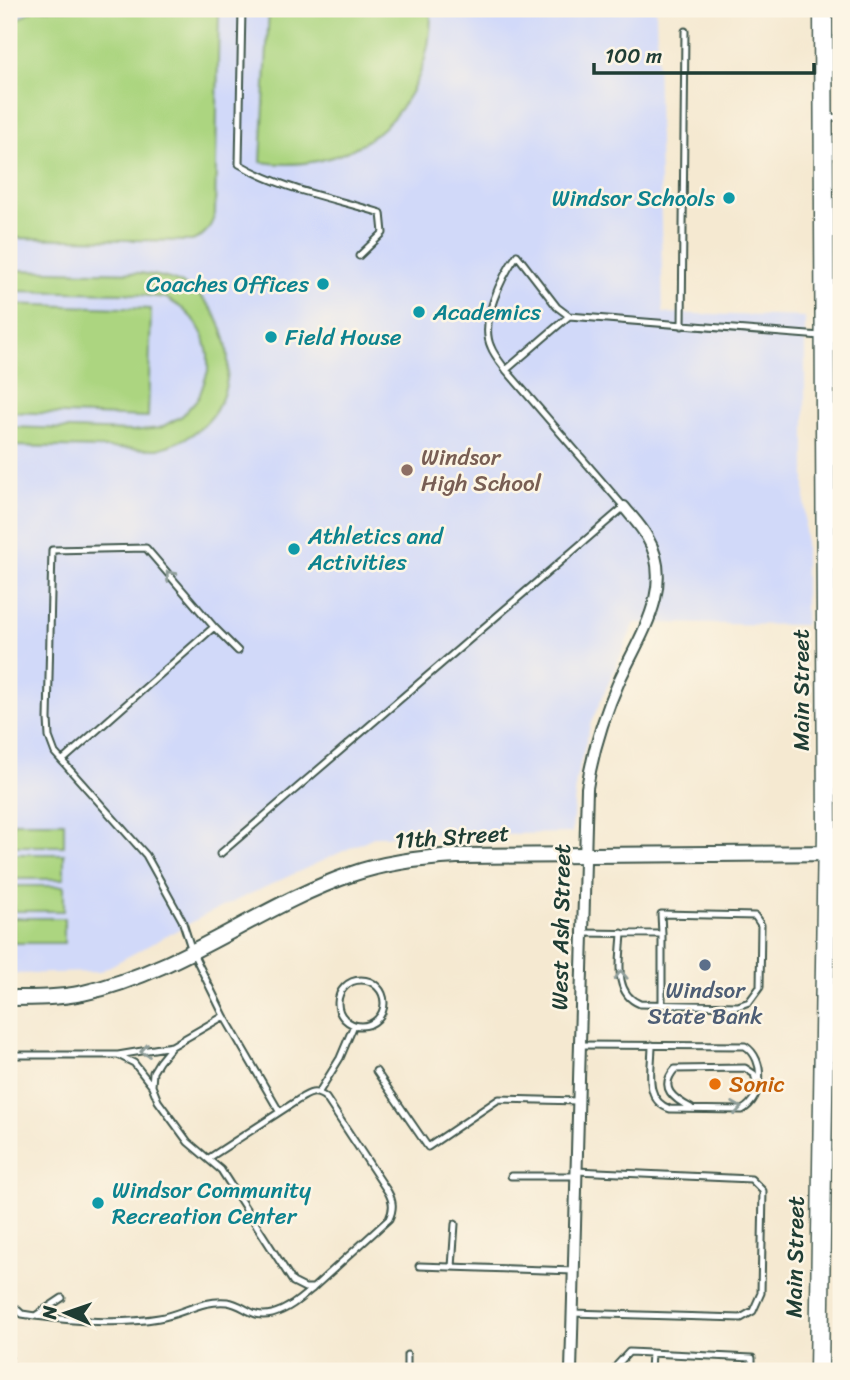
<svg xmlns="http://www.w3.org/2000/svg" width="850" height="1380" font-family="Sriracha,sans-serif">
<rect width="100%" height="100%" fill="#fcf5e5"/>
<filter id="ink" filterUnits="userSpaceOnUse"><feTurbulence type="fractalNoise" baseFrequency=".0143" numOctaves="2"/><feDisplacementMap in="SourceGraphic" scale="14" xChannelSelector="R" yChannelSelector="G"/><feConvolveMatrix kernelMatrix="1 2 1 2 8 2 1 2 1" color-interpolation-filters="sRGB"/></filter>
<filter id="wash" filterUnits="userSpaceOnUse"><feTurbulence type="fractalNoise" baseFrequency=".00686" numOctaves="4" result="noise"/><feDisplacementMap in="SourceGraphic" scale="28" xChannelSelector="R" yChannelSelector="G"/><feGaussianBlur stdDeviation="1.57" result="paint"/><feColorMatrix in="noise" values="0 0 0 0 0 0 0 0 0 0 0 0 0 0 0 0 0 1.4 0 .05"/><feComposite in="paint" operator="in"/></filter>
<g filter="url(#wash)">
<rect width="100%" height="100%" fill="#f5e9d1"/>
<path fill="#d1d9f9" d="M9 9H656L663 313 805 317V625L635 623 591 723 576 779 572 833 376 836 209 913 99 972 9 974Z"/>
<path fill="#acd580" stroke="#66895a" stroke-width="2" d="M34 9H219L215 214C211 227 205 236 192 241L9 238V26Z
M269 9H431C433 106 359 177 261 162Z
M9 270 140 273C161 276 183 280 200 296 237 329 239 401 197 431 185 440 172 445 158 449L9 446V427L132 431 160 428 182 416 199 397 208 371V354L204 337 195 321 183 309 166 298 125 293 9 291Z
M9 304 151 309 148 417 9 412Z
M13 822H64V846H13Z
M13 854H64V879H13Z
M13 886H64V911H13Z
M13 918H64V943H13Z"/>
</g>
<g filter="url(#ink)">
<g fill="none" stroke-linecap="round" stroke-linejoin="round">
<defs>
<path id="service" d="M242 9 239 164C283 190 333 198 381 213L383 233 359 256
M827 117 841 118
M827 321H841
M682 326 685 31
M506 370C501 363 494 355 491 347 479 322 502 276 517 255L557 307 569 316
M828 544 841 545
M238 651 214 627 146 548 52 550 48 719 49 737 55 753 146 855 182 920 192 951 224 1016 279 1111
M62 761 214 627
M220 854 624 507 506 370 569 316 821 336
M582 933 662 934 661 914 755 916 761 925 760 987 749 1002 738 1006 640 1004C612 993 621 958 622 933
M662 934V1005
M338 1003a23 23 0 1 1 46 0a23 23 0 1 1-46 0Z
M579 1045 745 1046C766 1059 764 1098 742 1110L670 1109C643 1100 652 1068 652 1045
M9 1055H118L172 1046
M118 1055 134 1063 152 1086
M376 1071 428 1147 499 1099 578 1101
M319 1092 340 1058 354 1025
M691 1108C674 1099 658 1088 675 1069L745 1068 754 1074 756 1081
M209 1158 298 1100C309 1093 315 1089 326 1098L388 1192C393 1201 394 1208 389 1219L313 1288H305L293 1282 221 1170 188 1142 158 1101 152 1086 153 1072 159 1062 172 1046 224 1016
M511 1176H576
M419 1266 574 1271
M452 1267 455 1224
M9 1302 22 1314 35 1316 62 1298
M572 1313 741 1318 753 1311 761 1293 763 1191 751 1179 576 1171
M35 1316C76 1321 118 1325 159 1318 180 1315 204 1299 227 1302 245 1304 250 1319 272 1314 289 1309 300 1299 313 1288
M407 1371V1355
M617 1371V1365L629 1352 752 1358V1371
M650 1371 651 1353"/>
<path id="minor" d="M571 1371 587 788C593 749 604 715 620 679 640 636 676 585 647 537 641 526 632 517 624 507"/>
<path id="tertiary" d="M9 998C34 998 59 998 83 993 180 972 259 906 352 874 386 862 421 858 457 856L841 853"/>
<path id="primary" d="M819 1371 827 830 823 9"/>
</defs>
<use href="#service" stroke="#3f574c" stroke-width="9"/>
<use href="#minor" stroke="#3f574c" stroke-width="14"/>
<use href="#tertiary" stroke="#3f574c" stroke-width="18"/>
<use href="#primary" stroke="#3f574c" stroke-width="21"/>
<path stroke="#3f574c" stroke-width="2.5" stroke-dasharray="2 5" stroke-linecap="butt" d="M9 1350 18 1371"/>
<use href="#service" stroke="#fff" stroke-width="5"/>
<use href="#minor" stroke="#fff" stroke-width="10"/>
<use href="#tertiary" stroke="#fff" stroke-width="14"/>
<use href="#primary" stroke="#fff" stroke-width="18"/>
</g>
<defs><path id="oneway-chevron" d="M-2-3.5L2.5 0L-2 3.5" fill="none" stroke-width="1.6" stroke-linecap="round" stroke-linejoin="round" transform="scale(1.75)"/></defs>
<g stroke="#8f9e9a">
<use href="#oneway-chevron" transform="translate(170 575) rotate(-131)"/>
<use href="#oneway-chevron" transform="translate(621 975) rotate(-92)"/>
<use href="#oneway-chevron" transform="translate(145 1051) rotate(171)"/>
<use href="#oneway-chevron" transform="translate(737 1108) rotate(-8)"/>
</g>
</g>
<g fill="#0f9aa8" stroke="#fcf5e5" stroke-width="2.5">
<circle cx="729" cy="198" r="7"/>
<circle cx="323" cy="284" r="7"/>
<circle cx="419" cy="312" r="7"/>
<circle cx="271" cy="337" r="7"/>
<circle cx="294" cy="549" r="7"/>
<circle cx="98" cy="1203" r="7"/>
</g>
<circle fill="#8d6e63" stroke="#fcf5e5" stroke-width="2.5" cx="407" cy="470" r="7"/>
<circle fill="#5c6f8a" stroke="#fcf5e5" stroke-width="2.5" cx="705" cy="965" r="7"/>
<circle fill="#e8710a" stroke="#fcf5e5" stroke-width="2.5" cx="715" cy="1084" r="7"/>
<g text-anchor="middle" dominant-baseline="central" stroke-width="5" stroke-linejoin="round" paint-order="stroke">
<g font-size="23" fill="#0d838f" stroke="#fcf5e5" text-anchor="start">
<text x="715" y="198" text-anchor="end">Windsor Schools</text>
<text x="309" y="284" text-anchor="end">Coaches Offices</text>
<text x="433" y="312">Academics</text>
<text x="285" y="337">Field House</text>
<text x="308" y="536">Athletics and<tspan x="308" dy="26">Activities</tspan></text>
<text x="112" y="1190">Windsor Community<tspan x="112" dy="26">Recreation Center</tspan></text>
</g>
<g font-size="23" fill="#785e54" stroke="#fcf5e5" text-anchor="start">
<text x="421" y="457">Windsor<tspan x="421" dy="26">High School</tspan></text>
</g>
<g font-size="23" fill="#1f3d34" stroke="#fcf5e5">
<text transform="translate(801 690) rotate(-90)">Main Street</text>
<text transform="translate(452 837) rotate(-4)">11th Street</text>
<text transform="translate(561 927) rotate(-89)">West Ash Street</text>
<text transform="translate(795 1257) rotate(-89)">Main Street</text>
</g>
<g font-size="23" fill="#4e5e75" stroke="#fcf5e5">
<text x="705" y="990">Windsor<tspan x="705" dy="26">State Bank</tspan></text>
</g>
<g font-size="23" fill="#c56008" stroke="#fcf5e5" text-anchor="start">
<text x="729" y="1084">Sonic</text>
</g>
</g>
<rect width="850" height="1380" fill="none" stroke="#fcf5e5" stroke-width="35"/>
<g transform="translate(66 1313) rotate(272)" stroke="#fcf5e5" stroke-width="5" paint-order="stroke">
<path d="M0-5L12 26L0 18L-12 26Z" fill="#1f3d34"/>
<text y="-10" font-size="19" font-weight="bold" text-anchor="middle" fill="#1f3d34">N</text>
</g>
<path d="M594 63v10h220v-10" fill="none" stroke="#1f3d34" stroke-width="3.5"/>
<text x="605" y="63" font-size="21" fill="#1f3d34" stroke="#fcf5e5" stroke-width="5" paint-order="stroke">100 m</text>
</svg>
